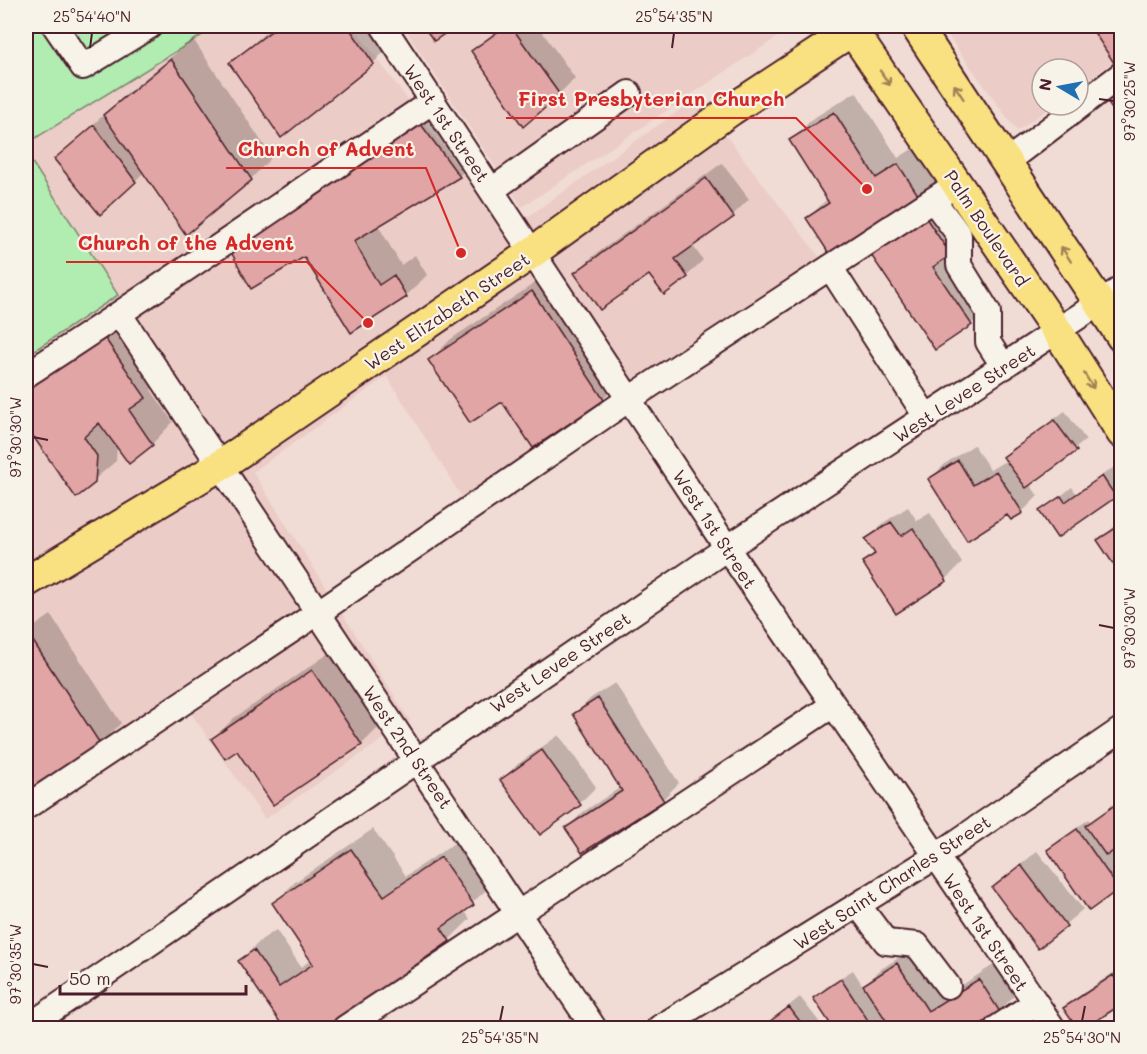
<svg xmlns="http://www.w3.org/2000/svg" width="1147" height="1054" font-family="Mali,sans-serif">
<rect width="100%" height="100%" fill="#f0dcd4"/>
<filter id="ink" filterUnits="userSpaceOnUse"><feTurbulence type="fractalNoise" baseFrequency=".0167" numOctaves="2"/><feDisplacementMap in="SourceGraphic" scale="12" xChannelSelector="R" yChannelSelector="G"/><feConvolveMatrix kernelMatrix="1 2 1 2 8 2 1 2 1" color-interpolation-filters="sRGB"/></filter>
<g filter="url(#ink)">
<path fill="#ebccc6" d="M217 26H353L506 232 697 98 827 267 464 501 387 376 253 472 410 721 265 819 186 706 26 811V356L118 295 26 153V144Z
M403 26H794L522 207Z
M941 26H1121V56L1078 87V69H1042V105H1054L1017 131Z"/>
<path fill="#b1ecb1" stroke="#7e866e" stroke-width="1.5" d="M26 26H217L26 144Z
M26 153 118 295 26 356Z"/>
<path fill="#0003" d="M273 26H383L394 42 373 63 282 136 231 63Z
M502 26H538L575 78 559 94 472 51Z
M582 26H594L586 32Z
M639 26H648L642 30Z
M193 39 272 157 251 179 144 172 135 181 56 159 126 94Z
M856 92 898 158 920 144 942 178 921 200 808 218 828 198 791 141 812 119Z
M441 103 480 155 459 176 378 225 401 265 415 255 427 275 406 296 304 255 251 287Z
M722 163 749 199 733 215 692 245 703 260 687 276 650 273H576L592 257Z
M941 200 950 253 987 308 971 324 871 252Z
M553 271 624 378 603 399 503 400 430 360 451 339Z
M124 314 166 376 151 390 173 422 152 444 117 445 116 461 76 495 26 424V387Z
M1065 411 1086 440 1030 484 1038 496 1022 512 1008 513 930 479 946 463 974 445 990 470 1007 460 1005 457 1016 447Z
M1114 467 1122 478V489L1057 536 1041 512 1072 487 1076 493Z
M908 507 917 521 930 513 962 563 946 579 896 612 864 562 875 552 867 539 883 523Z
M1122 520V575L1099 540Z
M51 615 121 723 100 744 26 793V632Z
M334 650 383 723 362 744 274 803 237 749 213 739 234 718Z
M615 683 679 783 663 799 567 828 583 812 621 787 575 714 591 698Z
M559 735 596 787 580 803 540 833 502 780 518 764Z
M1122 799V843L1111 851 1122 867V885L1118 888 1049 851 1059 840 1089 819 1091 823Z
M373 829 406 876 463 837 494 883 464 910 470 919 449 940 322 1028H276L283 1024 240 961 261 940 276 930 301 967 312 959 274 903 295 882Z
M1037 851 1083 909 1039 947 994 888Z
M914 948 945 996 995 964 1015 995 999 1011 972 1028H892L888 1021 881 1028H835L815 998 826 987 853 970 863 986 881 969Z
M1122 967V1002L1079 1028 1065 1008 1076 998Z
M800 997 824 1028H763L772 1019Z"/>
<path fill="#e0a5a4" stroke="#4a1f2b" stroke-width="1.5" d="M278 26H348L374 64 281 138 229 63Z
M423 26H456L434 41Z
M506 26H511L560 95 523 127 471 51Z
M1090 26H1122V58L1114 63Z
M171 59 252 180 186 235 103 115Z
M1122 85V123L1104 98Z
M834 112 876 178 898 164 922 201 832 258 806 218 829 203 789 140Z
M420 123 460 177 354 241 379 285 394 275 407 297 351 333 304 257 251 289 230 250Z
M94 125 136 182 100 215 54 159Z
M706 178 734 217 675 259 688 277 664 295 649 275 600 310 574 273Z
M924 215 951 255 933 267 972 325 935 350 869 252Z
M532 291 604 400 533 448 502 402 470 423 428 360Z
M102 334 146 398 129 410 153 445 129 464 99 423 84 437 97 456 95 483 76 498 26 426V390Z
M1054 420 1077 451 1026 488 1003 457Z
M958 460 973 485 996 471 1023 513 1011 520 1007 515 967 541 928 479Z
M1102 476 1116 497 1057 538 1039 511 1061 496 1065 502Z
M891 522 901 536 913 528 947 581 896 614 862 562 875 554 865 539Z
M1122 524V577L1097 540Z
M29 635 101 745 26 795V637Z
M312 670 362 745 273 805 237 751 225 759 211 739Z
M598 698 664 801 582 853 565 828 622 791 573 714Z
M542 750 581 805 540 835 500 780Z
M1119 802 1122 805V845L1106 856 1085 826Z
M1077 829 1119 889 1089 911 1047 850Z
M351 849 384 896 441 857 474 905 441 928 450 941 326 1028H284L238 961 254 950 279 987 313 964 272 903Z
M1021 865 1067 926 1038 949 992 888Z
M897 963 928 1011 979 979 1000 1012 975 1028H891L863 985Z
M1113 975 1122 988V1004L1085 1028H1077L1063 1008Z
M841 979 873 1028H833L813 998Z
M789 1007 805 1028H761Z"/>
<g fill="none" stroke-linecap="round" stroke-linejoin="round">
<defs>
<path id="minor" d="M55 26 83 67 150 26
M383 26 727 548 1053 1028
M1006 162 1122 74
M492 190 629 93
M933 200 959 235V265L988 312V342L1004 367
M830 267 927 418
M120 315 594 1028
M26 375C163 287 297 192 433 101
M26 807 319 612 629 399 957 184
M858 905 886 942 917 945 948 986
M26 1028 727 548 1122 288
M345 1028 833 705
M659 1028 935 857 1122 729
M997 1028 1035 1003"/>
<path id="major" d="M849 26 1058 332 1122 433
M916 26 1122 337
M26 582 221 465 533 252 731 110 859 26"/>
</defs>
<use href="#minor" stroke="#4a1f2b" stroke-width="28"/>
<use href="#major" stroke="#4a1f2b" stroke-width="34"/>
<use href="#minor" stroke="#f7f3e8" stroke-width="24"/>
<use href="#major" stroke="#f9e181" stroke-width="30"/>
</g>
<defs><path id="oneway-shaft" d="M-6 0H5M1.5-3L5.5 0L1.5 3" fill="none" stroke-width="1.6" stroke-linecap="round" stroke-linejoin="round" transform="scale(1.5)"/></defs>
<g stroke="#a28056">
<use href="#oneway-shaft" transform="translate(885 78) rotate(56)"/>
<use href="#oneway-shaft" transform="translate(959 92) rotate(-123)"/>
<use href="#oneway-shaft" transform="translate(1066 254) rotate(-123)"/>
<use href="#oneway-shaft" transform="translate(1089 381) rotate(58)"/>
</g>
</g>
<path fill="none" stroke="#4a1f2b" stroke-width="2" d="M90 48 92 33M672 48 674 33M1099 99 1114 101M33 437 48 440M1099 625 1114 628M33 964 48 967M500 1021 503 1006M1082 1021 1085 1006"/>
<g text-anchor="middle" dominant-baseline="central" stroke-width="4.5" stroke-linejoin="round" paint-order="stroke">
<g font-size="18" fill="#4a1f2b" stroke="#f7f3e8">
<text transform="translate(447 123) rotate(56)">West 1st Street</text>
<text transform="translate(987 228) rotate(56)">Palm Boulevard</text>
<text transform="translate(447 311) rotate(-34)">West Elizabeth Street</text>
<text transform="translate(964 393) rotate(-33)">West Levee Street</text>
<text transform="translate(715 529) rotate(57)">West 1st Street</text>
<text transform="translate(560 662) rotate(-34)">West Levee Street</text>
<text transform="translate(408 747) rotate(56)">West 2nd Street</text>
<text transform="translate(892 882) rotate(-33)">West Saint Charles Street</text>
<text transform="translate(986 932) rotate(56)">West 1st Street</text>
</g>
</g>
<path fill="none" stroke="#d62828" stroke-width="2" d="M867 189L796 118H506M461 253L426 168H226M368 323L307 262H66"/>
<g fill="#d62828" stroke="#f7f3e8" stroke-width="2">
<circle cx="867" cy="189" r="6"/>
<circle cx="461" cy="253" r="6"/>
<circle cx="368" cy="323" r="6"/>
</g>
<g font-size="20" text-anchor="middle" font-weight="bold" fill="#d62828" stroke="#f7f3e8" stroke-width="4.5" stroke-linejoin="round" paint-order="stroke">
<text x="651" y="106">First Presbyterian Church</text>
<text x="326" y="156">Church of Advent</text>
<text x="186" y="250">Church of the Advent</text>
</g>
<rect width="1147" height="1054" fill="none" stroke="#f7f3e8" stroke-width="66"/>
<g transform="translate(1060 87) rotate(280)"><circle r="28" fill="#f7f3e8" stroke="#b29e9c" stroke-width="1.5"/>
<path d="M0-4.5L10 22L0 15L-10 22Z" fill="#1f6fb2"/>
<text y="-9" font-size="16" font-weight="bold" text-anchor="middle" fill="#4a1f2b">N</text>
</g>
<path d="M60 985v9h186v-9" fill="none" stroke="#4a1f2b" stroke-width="3"/>
<text x="69" y="985" font-size="18" fill="#4a1f2b" stroke="#f7f3e8" stroke-width="4.5" paint-order="stroke">50 m</text>
<rect x="33" y="33" width="1081" height="988" fill="none" stroke="#4a1f2b" stroke-width="2"/>
<g font-size="15" text-anchor="middle" fill="#4a1f2b">
<text x="92" y="22">25°54'40"N</text>
<text x="674" y="22">25°54'35"N</text>
<text transform="translate(1130 101) rotate(-90)" y="5">97°30'25"W</text>
<text transform="translate(16 437) rotate(-90)" y="5">97°30'30"W</text>
<text transform="translate(1130 628) rotate(-90)" y="5">97°30'30"W</text>
<text transform="translate(16 964) rotate(-90)" y="5">97°30'35"W</text>
<text x="500" y="1043">25°54'35"N</text>
<text x="1082" y="1043">25°54'30"N</text>
</g>
</svg>
